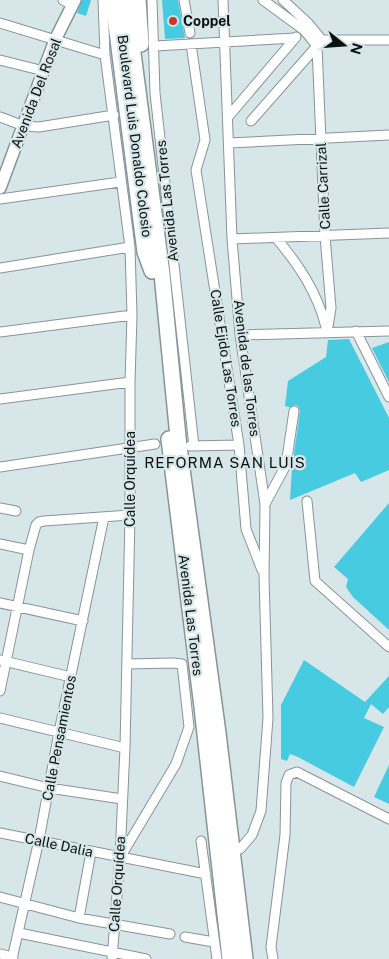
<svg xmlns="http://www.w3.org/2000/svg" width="389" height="959" font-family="'Public Sans',sans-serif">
<rect width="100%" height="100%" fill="#d7e6e9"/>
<path fill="#46cbe0" d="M82 0H91L86 16 77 13Z
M162 0H178L185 38 165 39Z
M349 339 389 418V470L361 482 355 473 290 500 292 467 300 411 298 406 295 405 289 407 285 406 288 381 326 357 328 340Z
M389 342V382L372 348Z
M389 503V630L353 597 346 587 348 579 334 567Z
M304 660 365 702 389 676V707L383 714 371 704 364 718 384 727 354 787 298 757 290 754 287 761 281 759V705Z
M389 765V804L374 797Z"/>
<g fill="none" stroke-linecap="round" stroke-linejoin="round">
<defs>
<path id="street" d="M63 0 72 5
M103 0 105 55 130 247 132 315 130 382V515L125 748 120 857 112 959
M152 0 155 93 194 446
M184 0 190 33
M223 0 232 239 240 335 265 504 264 576 268 718 261 811 252 835 240 849
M283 0 308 23 322 40
M0 23 105 55
M322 40 317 46 325 236 331 308 327 332
M322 40H389
M191 44 205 140 196 170 239 445 246 529 262 570
M155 46 295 38
M0 60 44 71
M0 117 24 126 39 127 114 115
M228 117 296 37
M251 121 317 46 304 30 263 0
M229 143 389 135
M0 199 120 182
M276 238C299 265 317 292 326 327
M232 239 389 233
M0 268 130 247
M356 331 389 397
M0 332 132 315
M240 335 389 331
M0 399 130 382
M190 446 239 445
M0 467 155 444
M307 501 315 581 389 647
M265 504 286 465 294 411
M0 508 16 511
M0 544 29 550
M0 603 83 621
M0 660 71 677
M0 691 29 550 36 525 39 522 44 521 130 515
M0 718 125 748
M0 776 49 788 122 799
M0 833 206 874
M201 841 217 959
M121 856 176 764 189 727 182 664 173 663 127 664
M0 897 79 918 170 934
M79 918 91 852
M19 933 146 959
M185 937 214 942
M0 954 13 957
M12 959 39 840 59 732 104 517
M273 959 271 947 285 835 286 783 289 775 297 772 389 819"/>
<path id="secondary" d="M0 188 55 40 75 0"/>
<path id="highway" d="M113 0 145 252 152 271
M126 0 162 274 179 447 218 733 245 959
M138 0 141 44
M169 439 202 707 230 959"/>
</defs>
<use href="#street" stroke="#879598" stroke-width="11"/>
<use href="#secondary" stroke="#879598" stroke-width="14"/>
<use href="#highway" stroke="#879598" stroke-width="18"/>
<use href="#street" stroke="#fff" stroke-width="9"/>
<use href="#secondary" stroke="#fff" stroke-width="11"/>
<use href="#highway" stroke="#fff" stroke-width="15"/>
</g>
<circle fill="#c63a29" stroke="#d7e6e9" stroke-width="2" cx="173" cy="21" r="5"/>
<g text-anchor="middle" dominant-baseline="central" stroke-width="4.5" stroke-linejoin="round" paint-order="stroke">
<g font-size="14" font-weight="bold" fill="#0b1011" stroke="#d7e6e9" text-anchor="start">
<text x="183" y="21">Coppel</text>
</g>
<g font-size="14" fill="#0b1011" stroke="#d7e6e9">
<text transform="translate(36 93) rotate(-69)">Avenida Del Rosal</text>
<text transform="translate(135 136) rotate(83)">Boulevard Luis Donaldo Colosio</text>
<text transform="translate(323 186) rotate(-93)">Calle Carrizal</text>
<text transform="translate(167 201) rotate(-96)">Avenida Las Torres</text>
<text transform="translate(226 358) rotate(81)">Calle Ejido Las Torres</text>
<text transform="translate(247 368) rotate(83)">Avenida de las Torres</text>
<text transform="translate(130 479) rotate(-90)">Calle Orquídea</text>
<text transform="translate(191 615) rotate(83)">Avenida Las Torres</text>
<text transform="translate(59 738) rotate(-79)">Calle Pensamientos</text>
<text transform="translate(59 845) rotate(12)">Calle Dalia</text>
<text transform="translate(117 884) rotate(-86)">Calle Orquídea</text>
</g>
<g font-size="15" letter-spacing="1" fill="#0b1011" stroke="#d7e6e9">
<text x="225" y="462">REFORMA SAN LUIS</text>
</g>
</g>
<g transform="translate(344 45) rotate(107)" stroke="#d7e6e9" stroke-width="4" paint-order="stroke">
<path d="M0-4L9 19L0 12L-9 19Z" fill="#0b1011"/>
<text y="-8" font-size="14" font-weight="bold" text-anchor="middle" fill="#0b1011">N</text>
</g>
</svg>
